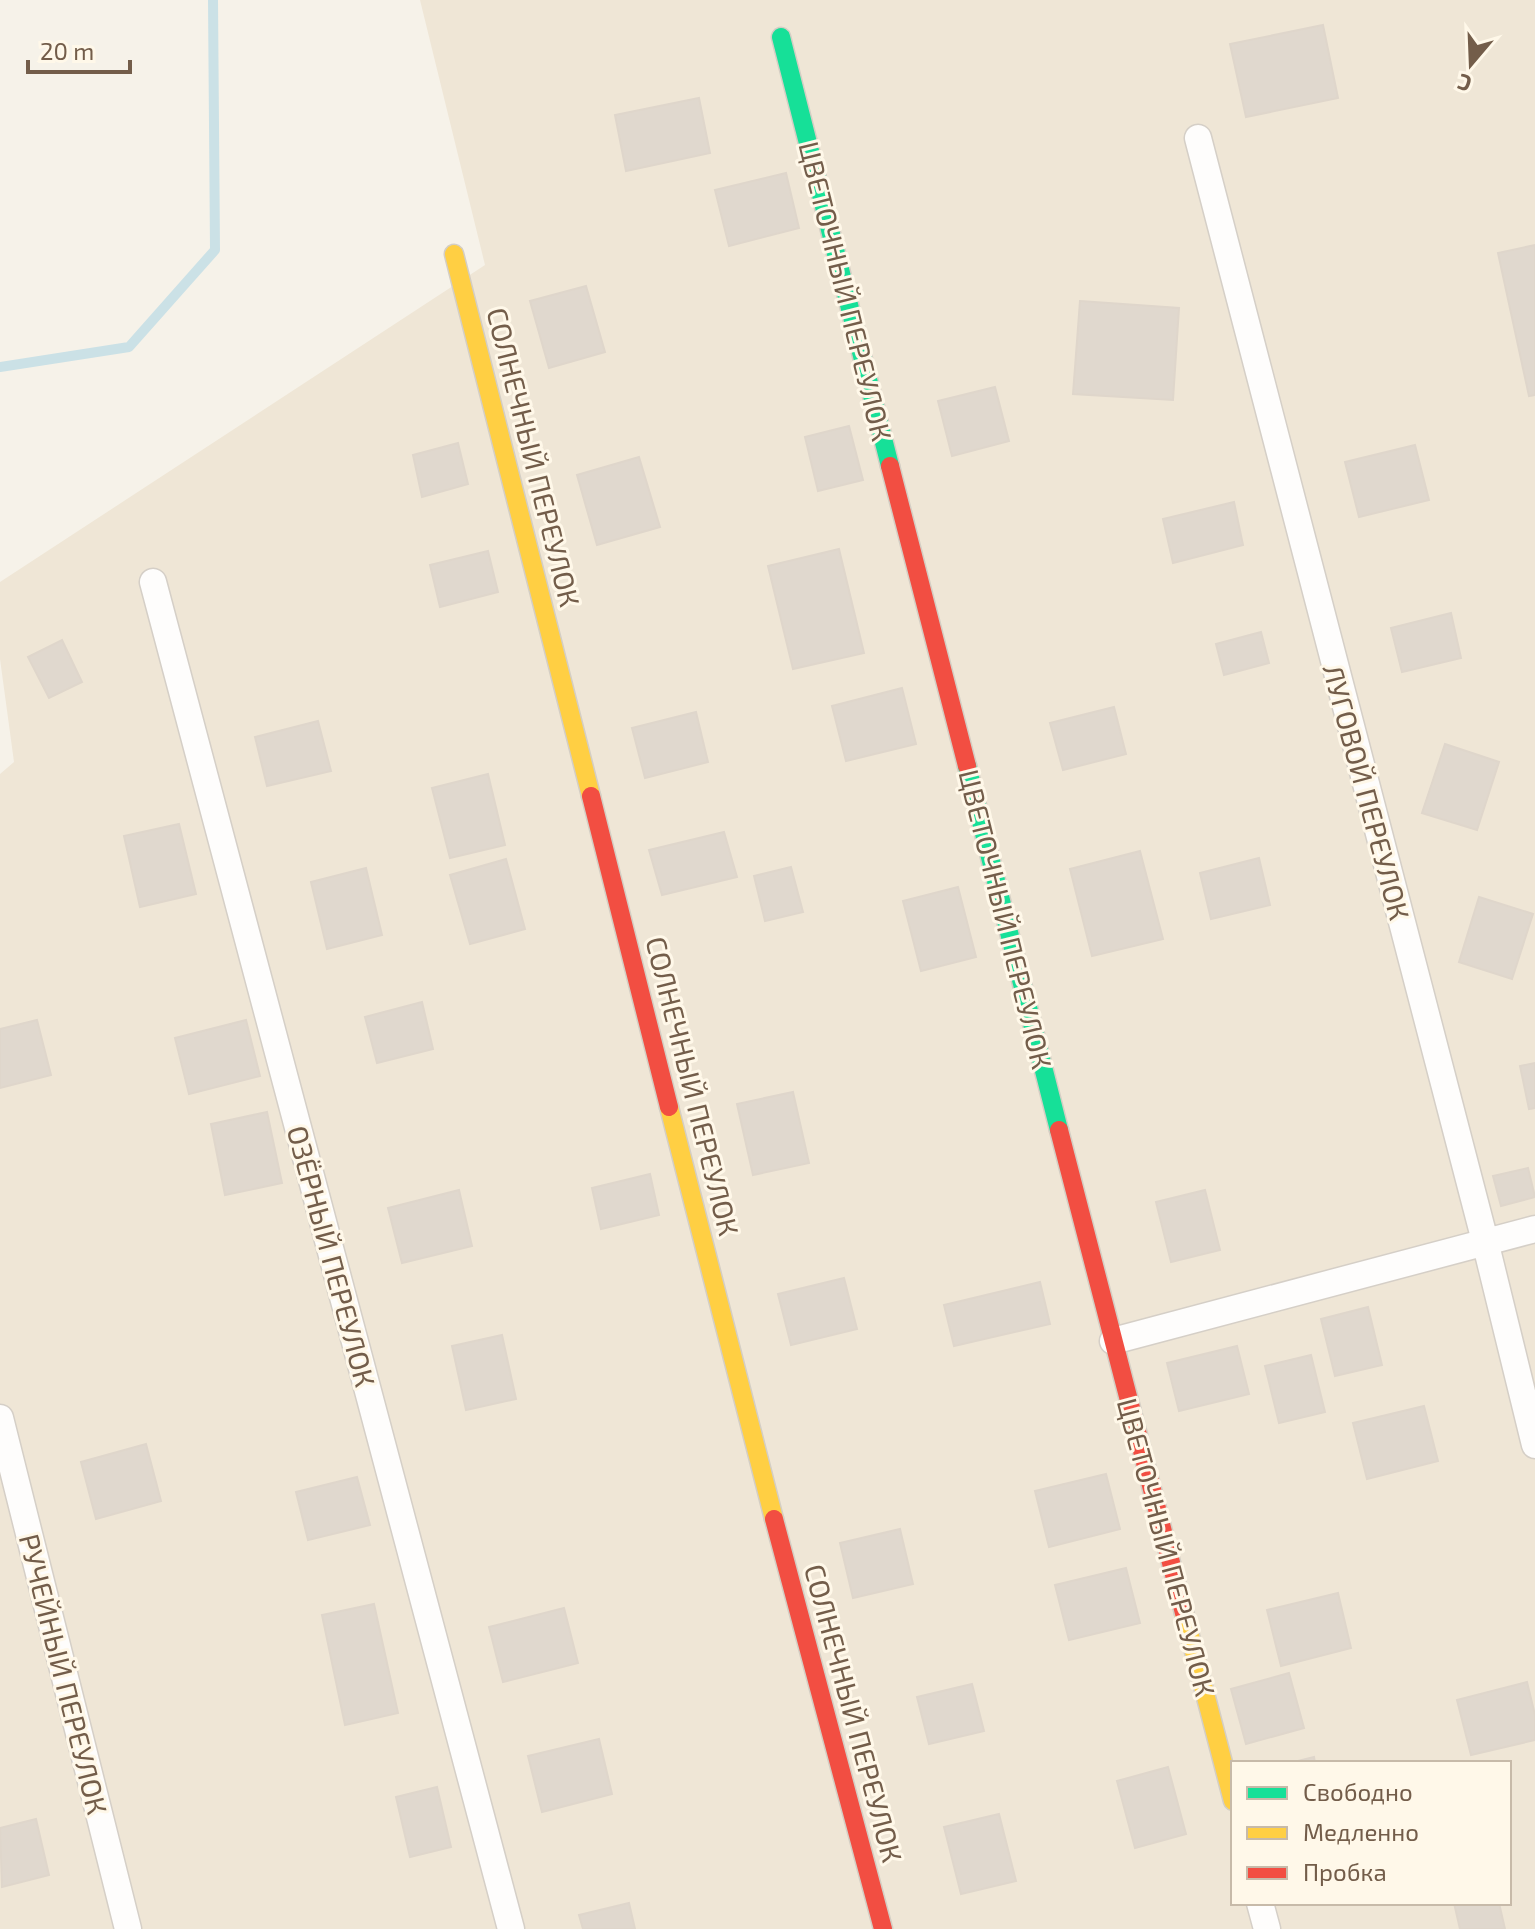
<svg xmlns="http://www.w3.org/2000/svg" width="1535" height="1929" font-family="'Exo 2',sans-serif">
<rect width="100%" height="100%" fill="#f6f2e9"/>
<path fill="#efe6d6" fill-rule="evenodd" d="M420 0H1535V1929H0V774L14 762 0 659V582L485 265ZM1233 1763H1509V1903H1233Z"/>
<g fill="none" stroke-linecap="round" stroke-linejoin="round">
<path stroke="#cbe1e6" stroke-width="10" d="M0 367 129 347 215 250 213 0"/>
</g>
<path fill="#e0d8ce" stroke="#dfd6cb" stroke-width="2" d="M1323 25 1338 98 1246 117 1230 44Z
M699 98 710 153 626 171 615 115Z
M786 173 799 228 729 246 715 190Z
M1535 245V395L1529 396 1498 253Z
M586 286 605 352 549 368 530 301Z
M1080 301 1179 308 1173 400 1073 394Z
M995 387 1009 441 952 456 938 401Z
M849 426 863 480 818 491 805 437Z
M458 443 468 484 422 497 413 455Z
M1415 445 1429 500 1359 517 1345 462Z
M639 457 660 527 597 545 577 475Z
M1234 502 1243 545 1173 563 1163 519Z
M839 549 864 653 793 669 768 566Z
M488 551 498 592 440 607 430 565Z
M1451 613 1461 658 1402 672 1391 628Z
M1261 632 1269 663 1224 675 1216 644Z
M62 640 82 682 49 698 28 657Z
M902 688 916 744 846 761 832 706Z
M1114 707 1126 754 1063 770 1050 723Z
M696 712 708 762 645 778 632 728Z
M318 721 331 771 267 786 255 737Z
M1445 744 1499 762 1477 830 1422 813Z
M488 774 505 845 450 858 432 788Z
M179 824 196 894 140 907 124 836Z
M724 832 737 877 662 895 649 850Z
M1140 851 1163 939 1092 956 1070 869Z
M1259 858 1270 905 1211 919 1200 873Z
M506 859 525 929 470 944 450 875Z
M791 867 803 912 765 921 754 876Z
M366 868 382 935 327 949 311 882Z
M958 887 976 957 921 971 903 901Z
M1479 897 1533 914 1512 979 1459 962Z
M422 1002 433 1049 377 1063 365 1017Z
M37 1020 51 1075 0 1088V1029Z
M246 1020 260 1076 189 1094 175 1038Z
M1535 1063V1108L1529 1109 1520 1066Z
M793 1092 809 1163 753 1175 737 1104Z
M267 1112 282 1183 225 1195 211 1124Z
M1528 1168 1535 1197 1501 1206 1493 1176Z
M650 1174 659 1215 601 1229 592 1188Z
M459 1190 472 1246 402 1263 388 1208Z
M1205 1190 1220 1250 1171 1262 1156 1202Z
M844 1278 857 1329 791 1345 778 1294Z
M1040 1282 1050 1324 954 1346 944 1305Z
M1368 1307 1382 1365 1335 1376 1321 1319Z
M502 1335 516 1399 466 1410 452 1346Z
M1237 1346 1249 1394 1179 1411 1167 1363Z
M1311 1355 1325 1412 1279 1423 1265 1366Z
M1424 1406 1438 1461 1367 1479 1353 1423Z
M146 1444 161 1501 96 1519 81 1462Z
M1106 1474 1120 1529 1049 1547 1035 1491Z
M357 1477 370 1525 308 1540 296 1492Z
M900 1529 913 1584 853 1598 840 1543Z
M1126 1568 1140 1623 1069 1640 1055 1585Z
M1338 1593 1351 1648 1281 1666 1267 1610Z
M374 1604 398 1713 345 1725 322 1615Z
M564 1608 578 1663 503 1682 489 1627Z
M1289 1673 1304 1728 1246 1744 1231 1689Z
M1527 1682 1535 1715V1740L1471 1755 1457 1700Z
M972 1684 984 1731 929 1744 917 1697Z
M599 1739 612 1794 542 1812 528 1756Z
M1314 1757 1315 1763H1290Z
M1168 1767 1186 1834 1135 1848 1117 1781Z
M437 1787 451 1847 410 1857 396 1797Z
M999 1814 1016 1881 961 1894 944 1827Z
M36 1819 49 1875 2 1887 0 1828Z
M629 1903 635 1929H583L579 1915Z
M1454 1903H1499L1505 1929H1460Z"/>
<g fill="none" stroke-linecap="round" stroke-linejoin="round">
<defs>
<path id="street" d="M1198 138 1485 1241 1535 1445
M153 582 511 1929
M1113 1341 1535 1229
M0 1418 128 1929
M1260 1903 1267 1929"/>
<path id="fast" d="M781 37 890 466
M967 766 1059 1130"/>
<path id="slow" d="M454 254 591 796
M669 1107 774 1519
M1184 1613 1233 1801"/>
<path id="jam" d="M890 466 967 766
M591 796 669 1107
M1059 1130 1184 1613
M774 1519 883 1929"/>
</defs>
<use href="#street" stroke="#d5cfc7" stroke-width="29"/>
<use href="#fast" stroke="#d4cec4" stroke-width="21"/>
<use href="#slow" stroke="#d4cec4" stroke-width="21"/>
<use href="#jam" stroke="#d4cec4" stroke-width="21"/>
<use href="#street" stroke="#fefdfc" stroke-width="26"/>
<use href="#fast" stroke="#16e098" stroke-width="18"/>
<use href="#slow" stroke="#ffcf43" stroke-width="18"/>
<use href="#jam" stroke="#f24e42" stroke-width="18"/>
</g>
<g text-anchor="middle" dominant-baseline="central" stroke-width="6" stroke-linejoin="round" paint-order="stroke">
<g font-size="28" fill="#735d4a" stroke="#fff8e9">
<text transform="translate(846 291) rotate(76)">ЦВЕТОЧНЫЙ ПЕРЕУЛОК</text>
<text transform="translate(534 457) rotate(76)">СОЛНЕЧНЫЙ ПЕРЕУЛОК</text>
<text transform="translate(1367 792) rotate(75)">ЛУГОВОЙ ПЕРЕУЛОК</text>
<text transform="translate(1006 919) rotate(76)">ЦВЕТОЧНЫЙ ПЕРЕУЛОК</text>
<text transform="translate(693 1086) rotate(76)">СОЛНЕЧНЫЙ ПЕРЕУЛОК</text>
<text transform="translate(332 1256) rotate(75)">ОЗЁРНЫЙ ПЕРЕУЛОК</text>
<text transform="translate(1167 1547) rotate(75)">ЦВЕТОЧНЫЙ ПЕРЕУЛОК</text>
<text transform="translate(64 1674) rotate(76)">РУЧЕЙНЫЙ ПЕРЕУЛОК</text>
<text transform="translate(854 1713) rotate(75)">СОЛНЕЧНЫЙ ПЕРЕУЛОК</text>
</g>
</g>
<rect x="1231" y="1761" width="280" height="144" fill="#fff8e9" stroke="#c7baa9" stroke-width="2"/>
<rect x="1247" y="1787" width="40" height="12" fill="#16e098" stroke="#c7baa9" stroke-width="2"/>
<text x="1303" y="1801" font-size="24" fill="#735d4a">Свободно</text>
<rect x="1247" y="1827" width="40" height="12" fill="#ffcf43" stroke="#c7baa9" stroke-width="2"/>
<text x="1303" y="1841" font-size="24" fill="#735d4a">Медленно</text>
<rect x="1247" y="1867" width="40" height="12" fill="#f24e42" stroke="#c7baa9" stroke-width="2"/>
<text x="1303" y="1881" font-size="24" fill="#735d4a">Пробка</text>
<g transform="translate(1471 64) rotate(199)" stroke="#fff8e9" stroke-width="6" paint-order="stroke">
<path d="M0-6L14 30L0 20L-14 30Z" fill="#735d4a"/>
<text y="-12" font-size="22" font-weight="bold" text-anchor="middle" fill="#735d4a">С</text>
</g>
<path d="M28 60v12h102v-12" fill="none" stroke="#735d4a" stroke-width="4"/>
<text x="40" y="60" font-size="24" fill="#735d4a" stroke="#fff8e9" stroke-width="6" paint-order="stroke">20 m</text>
</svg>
